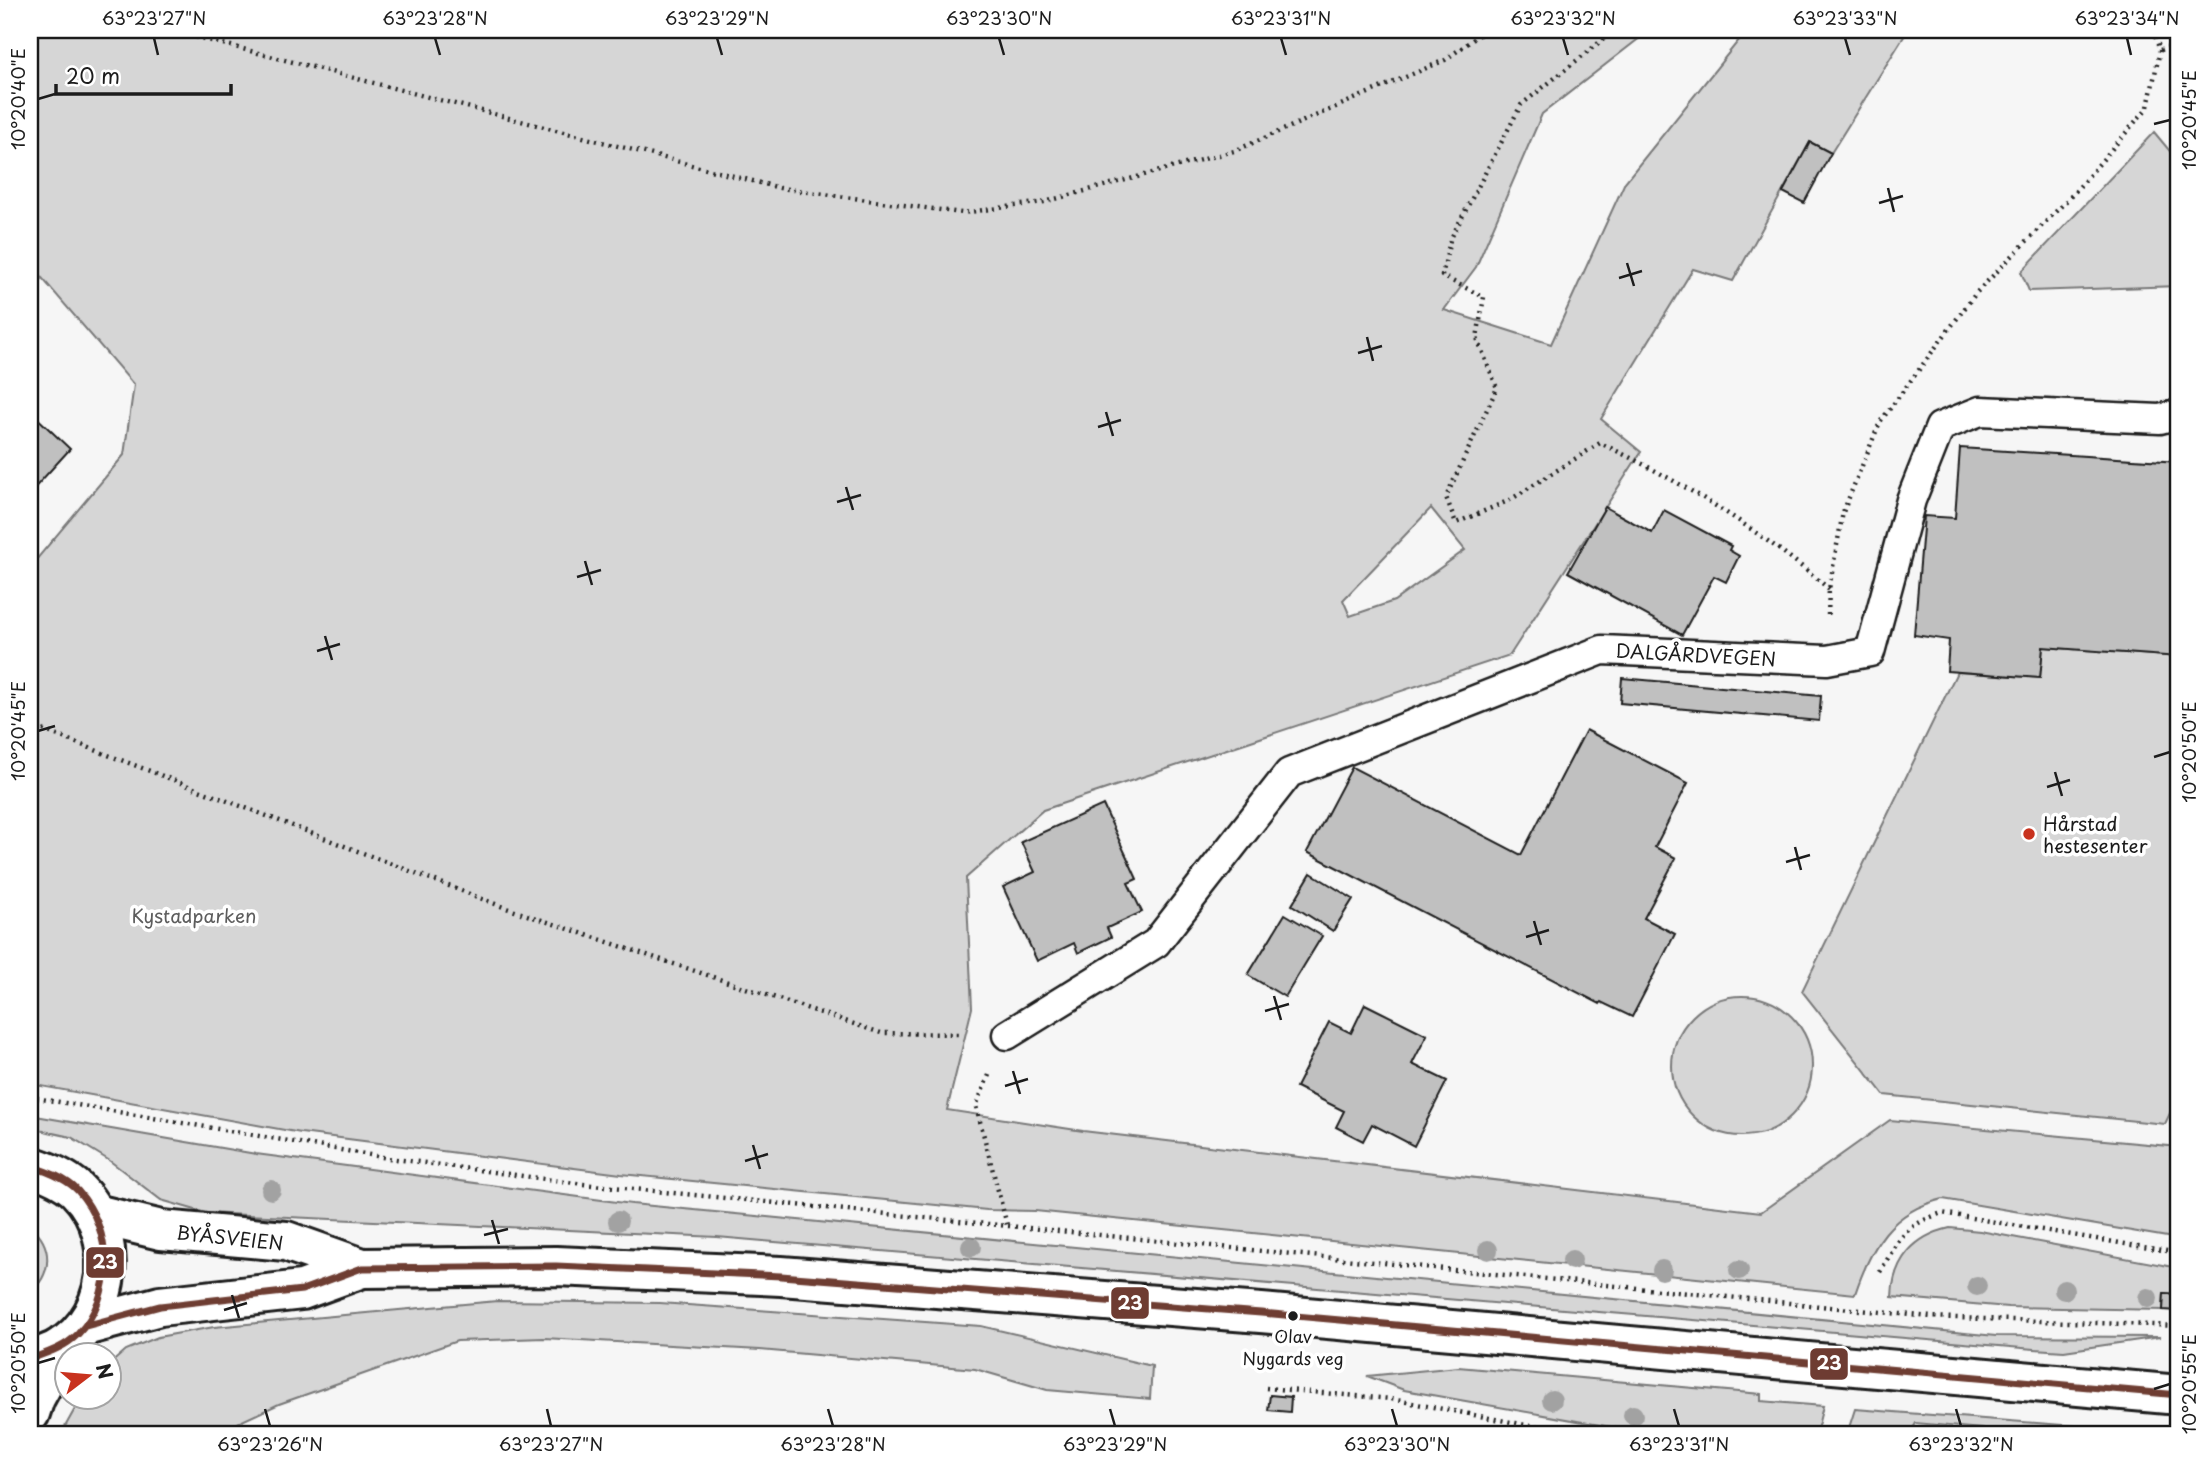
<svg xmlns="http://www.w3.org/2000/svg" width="2209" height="1464" font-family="'Playpen Sans',sans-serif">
<rect width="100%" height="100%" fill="#f6f6f6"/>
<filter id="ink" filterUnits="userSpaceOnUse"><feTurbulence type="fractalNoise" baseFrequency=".0143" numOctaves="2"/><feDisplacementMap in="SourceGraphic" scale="14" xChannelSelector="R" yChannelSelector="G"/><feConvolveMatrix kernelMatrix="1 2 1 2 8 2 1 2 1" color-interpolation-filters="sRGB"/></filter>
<g filter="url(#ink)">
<path fill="#d6d6d6" stroke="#797979" stroke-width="2" fill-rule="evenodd" d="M30 30H1650L1542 114 1476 267 1444 310 1551 344 1625 182 1747 30H1908L1831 153 1810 142 1733 281 1693 269 1601 419 1641 452 1510 655 1043 810 966 878 972 1008 947 1110 1083 1131 1761 1212 1890 1120 2179 1147V1239L1943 1199C1891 1211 1871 1246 1855 1294L1035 1211 987 1210 621 1174 301 1133 30 1084V567L124 455 134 385 30 264ZM1431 508 1465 550 1394 601 1350 616 1343 600Z
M2154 132 2179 162V286L2029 291 2021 272Z
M2043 647 2179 657V1094L2165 1124 1884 1095 1802 991 1957 672 2040 678Z
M1672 1066a70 70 0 1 1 140 0a70 70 0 1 1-140 0Z
M30 1115 256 1154 632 1204 1996 1336 2160 1337 2064 1351 2034 1349 717 1237 206 1213 161 1200 110 1161 71 1137 30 1128Z
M30 1226C53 1245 53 1273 30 1293Z
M1950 1228 1980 1231 2179 1268V1294L2164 1293 2163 1310 2008 1307 1892 1297C1893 1260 1914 1236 1950 1228Z
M497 1301 660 1303 981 1326 1152 1366 1150 1399 1047 1390 975 1369 760 1350 544 1338 457 1341 279 1404 214 1434H61L81 1398H108L109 1365 126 1350 158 1337 214 1327Z
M1458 1367 1761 1394V1401L1823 1406 1816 1434H1650L1404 1390 1367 1376Z
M1855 1409 2179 1434H2037L1916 1423 1910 1434H1847Z"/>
<path fill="#c0c0c0" stroke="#1c1c1c" stroke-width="2" d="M1810 142 1831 153 1804 203 1783 192Z
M30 411 70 449 30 493Z
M1960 448 2179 462V657L2043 647 2040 678 1947 671 1949 640 1914 635 1924 516 1955 518Z
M1605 507 1652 533 1664 510 1731 546 1729 550 1739 556 1726 582 1714 576 1682 635 1568 572Z
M1622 678 1821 696 1819 721 1620 703Z
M1586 730 1688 783 1655 847 1676 858 1644 918 1675 934 1632 1017 1601 1002 1600 1004 1307 852 1352 767 1521 855Z
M1103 805 1137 879 1128 883 1142 912 1107 928 1111 937 1078 953 1074 943 1037 961 1003 887 1035 872 1021 842Z
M1311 873 1353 899 1333 931 1292 905Z
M1285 914 1322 936 1285 997 1248 975Z
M1365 1004 1427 1035 1412 1064 1447 1081 1414 1146 1372 1124 1363 1141 1336 1127 1344 1111 1296 1087 1329 1022 1351 1033Z
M2164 1293 2179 1294V1311L2163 1310Z
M1270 1395 1291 1397 1290 1412 1268 1410Z"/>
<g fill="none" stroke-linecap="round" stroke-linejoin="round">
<defs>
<path id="lane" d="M1007 1035 1156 943 1289 773 1602 650 1827 660 1870 652 1911 500 1940 427 1980 411 2160 419 2179 414"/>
<path id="secondary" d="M30 1166C46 1171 64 1178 77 1190 130 1243 107 1346 30 1359
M95 1214 161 1230 286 1241 362 1268
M85 1326 160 1306 302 1290 362 1268 556 1266 781 1276 1261 1313 2179 1395
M30 1413 35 1398 64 1345"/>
</defs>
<use href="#lane" stroke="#1c1c1c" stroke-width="33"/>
<use href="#secondary" stroke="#1c1c1c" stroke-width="44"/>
<path stroke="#1c1c1c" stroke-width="4.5" stroke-dasharray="2 5" stroke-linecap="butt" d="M169 30 780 188 962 213 1044 202 1234 151 1445 60 1486 30
M1615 30 1521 105 1450 240 1442 276 1484 297 1477 338 1497 388 1446 497 1456 523 1510 500 1600 443C1682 481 1761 531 1829 589
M2160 50 2179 44
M1828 615 1829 589 1843 512 1880 422 1976 293 2074 193 2148 107 2160 50 2153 30
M30 725 506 908 881 1033 962 1034
M989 1075 976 1106 1007 1225
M30 1097 388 1158 583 1184 1931 1317 2179 1326
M1880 1272C1900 1238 1903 1226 1942 1213L2179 1253
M1266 1388 1391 1399 1573 1434
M1832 1434 1834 1430"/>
<use href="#lane" stroke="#fff" stroke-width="28"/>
<use href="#secondary" stroke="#fff" stroke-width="38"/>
<defs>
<path id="bus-1" d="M30 1166C46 1171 66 1178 78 1191 113 1230 115 1295 78 1334 64 1348 47 1353 30 1359
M85 1326 160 1306 302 1290 362 1268 556 1266 781 1276 1261 1313 2179 1395"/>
</defs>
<use href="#bus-1" stroke="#fff" stroke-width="12"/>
<use href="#bus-1" stroke="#6e3c32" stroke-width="7"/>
</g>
<g fill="#a2a2a2">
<circle cx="271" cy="1190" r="10"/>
<circle cx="618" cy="1221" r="10"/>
<circle cx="971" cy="1247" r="10"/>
<circle cx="1488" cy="1250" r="10"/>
<circle cx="1572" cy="1260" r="10"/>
<circle cx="1662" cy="1270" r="10"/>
<circle cx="1739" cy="1270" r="10"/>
<circle cx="1977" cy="1286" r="10"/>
<circle cx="2064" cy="1290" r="10"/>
<circle cx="2148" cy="1298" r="10"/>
<circle cx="1552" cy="1400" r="10"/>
<circle cx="1633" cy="1415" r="10"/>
</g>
</g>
<path fill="none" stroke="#1c1c1c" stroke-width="2.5" d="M154 38 158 55M435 38 440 55M717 38 722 55M999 38 1004 55M1281 38 1286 55M1563 38 1568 55M1845 38 1850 55M2127 38 2131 55M38 99 55 94M2154 124 2170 120M1888 188 1894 212M1879 203 1903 196M1627 263 1634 286M1619 278 1642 271M1367 337 1373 361M1358 353 1382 346M1106 412 1113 436M1098 427 1121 420M846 487 853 510M837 502 861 495M585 561 592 585M577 577 601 570M325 636 332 660M317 651 340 644M38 731 55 726M2154 757 2170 752M2055 772 2062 796M2047 787 2070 780M1795 847 1801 870M1786 862 1810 855M1534 921 1541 945M1526 937 1549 930M1274 996 1281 1020M1265 1011 1289 1004M1013 1071 1020 1094M1005 1086 1028 1079M753 1145 760 1169M745 1161 768 1154M492 1220 499 1244M484 1235 508 1229M232 1295 239 1318M224 1310 247 1303M38 1363 55 1358M2154 1389 2170 1384M265 1409 270 1426M547 1409 551 1426M828 1409 833 1426M1110 1409 1115 1426M1392 1409 1397 1426M1674 1409 1679 1426M1956 1409 1961 1426"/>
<circle fill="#c8321e" stroke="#fff" stroke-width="2.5" cx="2029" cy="834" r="7"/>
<circle fill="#1c1c1c" stroke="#fff" stroke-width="2.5" cx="1293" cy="1316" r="6"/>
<g text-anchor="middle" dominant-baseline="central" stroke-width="7" stroke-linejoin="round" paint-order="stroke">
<g font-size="17" fill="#1c1c1c" stroke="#fff">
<text x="1293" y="1336">Olav<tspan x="1293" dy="22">Nygards veg</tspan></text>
</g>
<g font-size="19" fill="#1c1c1c" stroke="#fff">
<text transform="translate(1696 654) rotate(3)">DALGÅRDVEGEN</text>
<text transform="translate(230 1237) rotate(6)">BYÅSVEIEN</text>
</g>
<g font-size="19" fill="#1c1c1c" stroke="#fff" text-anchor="start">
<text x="2043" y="823">Hårstad<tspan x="2043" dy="22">hestesenter</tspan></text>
</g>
<g font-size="19" fill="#5d5d5d" stroke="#fff">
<text x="194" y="915">Kystadparken</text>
</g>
</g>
<g stroke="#fff" stroke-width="2.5">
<rect x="85" y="1246" width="40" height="33" rx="7" fill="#6e3c32"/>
<rect x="1110" y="1286" width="40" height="34" rx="7" fill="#6e3c32"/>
<rect x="1809" y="1347" width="40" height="34" rx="7" fill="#6e3c32"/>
</g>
<g font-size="19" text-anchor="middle" font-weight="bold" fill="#fff">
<text x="105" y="1269">23</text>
<text x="1130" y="1310">23</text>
<text x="1829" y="1370">23</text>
</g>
<rect width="2209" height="1464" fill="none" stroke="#fff" stroke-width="77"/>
<g transform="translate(88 1376) rotate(74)"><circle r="33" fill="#ffffff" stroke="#a4a4a4" stroke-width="2"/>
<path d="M0-5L12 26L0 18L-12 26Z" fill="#c8321e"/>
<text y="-10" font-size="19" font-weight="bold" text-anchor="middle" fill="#1c1c1c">N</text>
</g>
<path d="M56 84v10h175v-10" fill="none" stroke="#1c1c1c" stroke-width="3.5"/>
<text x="66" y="84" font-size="21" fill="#1c1c1c" stroke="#ffffff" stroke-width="5" paint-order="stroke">20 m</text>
<rect x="38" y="38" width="2132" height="1388" fill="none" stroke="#1c1c1c" stroke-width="2.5"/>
<g font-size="18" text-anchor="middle" fill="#1c1c1c">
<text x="154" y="25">63°23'27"N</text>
<text x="435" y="25">63°23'28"N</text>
<text x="717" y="25">63°23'29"N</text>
<text x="999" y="25">63°23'30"N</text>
<text x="1281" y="25">63°23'31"N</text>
<text x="1563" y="25">63°23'32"N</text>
<text x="1845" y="25">63°23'33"N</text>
<text x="2127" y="25">63°23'34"N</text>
<text transform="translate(19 99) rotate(-90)" y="6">10°20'40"E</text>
<text transform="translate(2190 120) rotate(-90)" y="6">10°20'45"E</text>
<text transform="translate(19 731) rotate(-90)" y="6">10°20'45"E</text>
<text transform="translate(2190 752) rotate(-90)" y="6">10°20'50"E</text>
<text transform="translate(19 1363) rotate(-90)" y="6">10°20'50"E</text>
<text transform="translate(2190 1384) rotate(-90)" y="6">10°20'55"E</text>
<text x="270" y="1451">63°23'26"N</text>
<text x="551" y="1451">63°23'27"N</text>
<text x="833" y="1451">63°23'28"N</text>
<text x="1115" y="1451">63°23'29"N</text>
<text x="1397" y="1451">63°23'30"N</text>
<text x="1679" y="1451">63°23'31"N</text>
<text x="1961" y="1451">63°23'32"N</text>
</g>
</svg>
